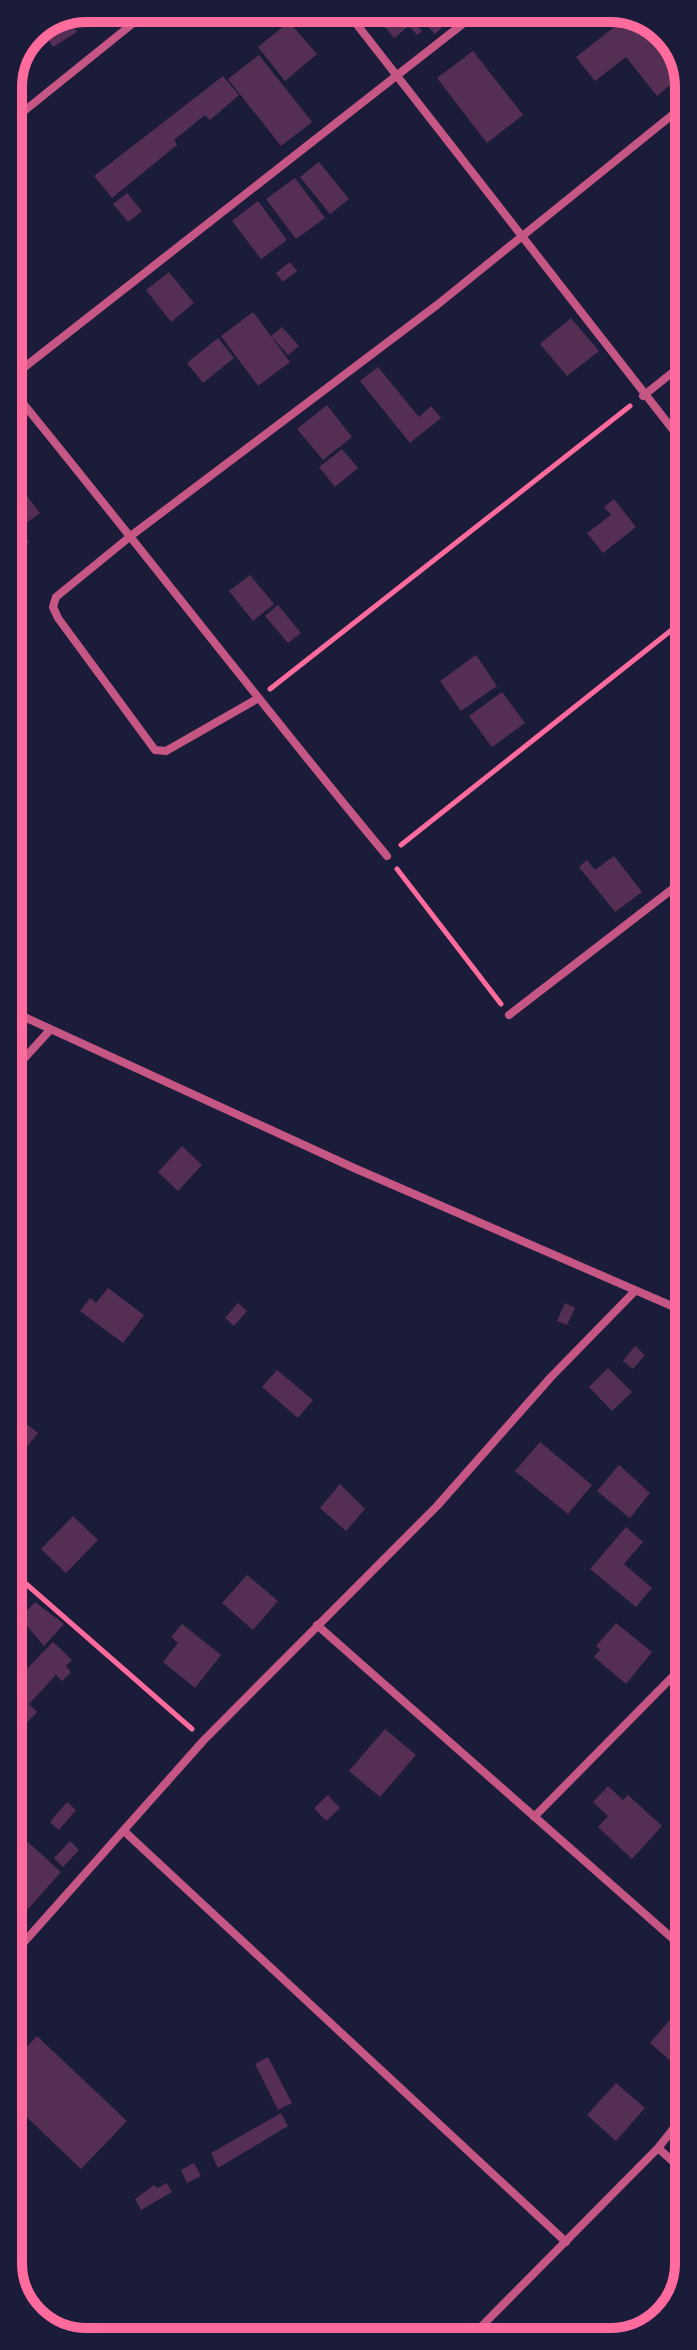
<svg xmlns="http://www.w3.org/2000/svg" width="697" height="2350" font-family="'Source Sans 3',sans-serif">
<rect width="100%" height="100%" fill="#1b1b3a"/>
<path fill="#542f53" d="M396 8H404L422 31 417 35 409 26 394 38 380 21Z
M411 8H439L450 20 435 34Z
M631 14 662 28 657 31 687 71 657 96 626 57 595 81 576 57Z
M67 16 77 32 53 47 40 27Z
M289 22 317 54 285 81 258 47Z
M473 51 523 115 487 143 437 78Z
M259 55 312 122 281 146 228 79Z
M223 76 239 95 210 120 205 115 174 140 177 145 112 198 94 176Z
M319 162 349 199 330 214 300 177Z
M8 164 22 181 8 192Z
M295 178 325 218 296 239 266 199Z
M127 193 142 211 128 222 113 204Z
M258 201 287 240 261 259 232 221Z
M290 262 297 271 283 282 276 273Z
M169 272 194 303 171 322 146 290Z
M253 312 290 362 258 386 221 336Z
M571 318 599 351 567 376 540 344Z
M282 327 299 346 288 355 271 336Z
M218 338 234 358 203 383 187 363Z
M378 367 419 417 431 406 441 418 410 443 360 381Z
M327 405 352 437 323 460 297 429Z
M342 449 358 468 335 487 319 467Z
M23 491 40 513 18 529 29 542 19 550 8 537V502Z
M614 499 636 527 603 553 587 533 611 515 604 507Z
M250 575 274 604 253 621 229 591Z
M278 605 301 633 288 643 265 616Z
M476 655 497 686 461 711 440 681Z
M502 692 525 723 492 747 469 716Z
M614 856 642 892 615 912 579 867 587 860 595 870Z
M684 1063 688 1080 682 1085 672 1072Z
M182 1146 202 1165 178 1191 158 1172Z
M9 1230 22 1242 9 1257Z
M108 1288 144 1315 123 1343 80 1311 90 1298 96 1303Z
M238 1303 247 1311 234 1326 225 1318Z
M565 1303 575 1308 567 1325 557 1321Z
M635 1346 645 1355 633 1369 623 1361Z
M608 1368 632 1392 612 1411 589 1387Z
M277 1370 313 1400 298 1418 262 1387Z
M18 1417 38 1433 11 1465 9 1427Z
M540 1442 592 1485 568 1514 515 1471Z
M619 1465 650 1493 630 1518 597 1491Z
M340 1484 365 1509 346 1531 320 1508Z
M73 1516 98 1540 66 1573 41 1549Z
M626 1527 643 1542 624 1564 652 1588 636 1607 590 1569Z
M247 1575 278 1601 253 1630 222 1603Z
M35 1602 64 1624 44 1646 20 1618Z
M616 1623 652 1652 626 1684 594 1657 600 1650 596 1646Z
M182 1624 221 1655 195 1688 163 1662 178 1643 171 1637Z
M53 1642 72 1660 66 1666 71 1672 62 1681 56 1675 29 1704 37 1712 23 1727 14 1719 9 1724V1687Z
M385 1729 416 1755 380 1797 349 1771Z
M608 1786 623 1800 628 1795 662 1826 632 1859 598 1827 608 1816 593 1802Z
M328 1795 340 1808 326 1821 314 1808Z
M67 1802 76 1810 59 1830 50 1822Z
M70 1841 79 1850 63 1867 54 1858Z
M28 1842 61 1872 28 1909 15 1896 9 1902V1862Z
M686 2001 689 2061 681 2070 650 2043Z
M37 2036 127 2121 81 2169 10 2101 9 2065Z
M268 2057 292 2103 278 2110 255 2064Z
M616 2083 645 2108 616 2141 587 2115Z
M281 2113 288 2126 218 2168 211 2153Z
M194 2163 201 2176 187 2183 181 2170Z
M167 2183 172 2192 141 2210 135 2199 154 2185 157 2188Z"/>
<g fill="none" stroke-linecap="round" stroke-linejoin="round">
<path stroke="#ff6b9d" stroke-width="5" d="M270 689 630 406
M401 845 688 617
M397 869 501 1004
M9 1569 192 1729"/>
<path stroke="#c65784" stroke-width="8" d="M344 8 688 449
M8 124 152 8
M8 380 483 8
M8 385C136 541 258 701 387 856
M643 396 688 360
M257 699 166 751 155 750 58 618 53 607 56 597 132 535 437 305 687 103
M9 1010 354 1168 688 1313
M509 1015 688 877
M9 1075 50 1030
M317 1625 689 1953
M534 1817 689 1660
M124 1831 566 2242
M9 1959 204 1740 437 1506 551 1377 635 1291
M658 2148 689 2176
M467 2341 658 2148 689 2109"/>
</g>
<path d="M0 0H697V2350H0ZM87 22H610A65 65 0 0 1 675 87V2263A65 65 0 0 1 610 2328H87A65 65 0 0 1 22 2263V87A65 65 0 0 1 87 22Z" fill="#1b1b3a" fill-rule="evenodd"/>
<path fill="none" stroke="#ff6b9d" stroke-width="10" d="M87 22H610A65 65 0 0 1 675 87V2263A65 65 0 0 1 610 2328H87A65 65 0 0 1 22 2263V87A65 65 0 0 1 87 22Z"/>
</svg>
